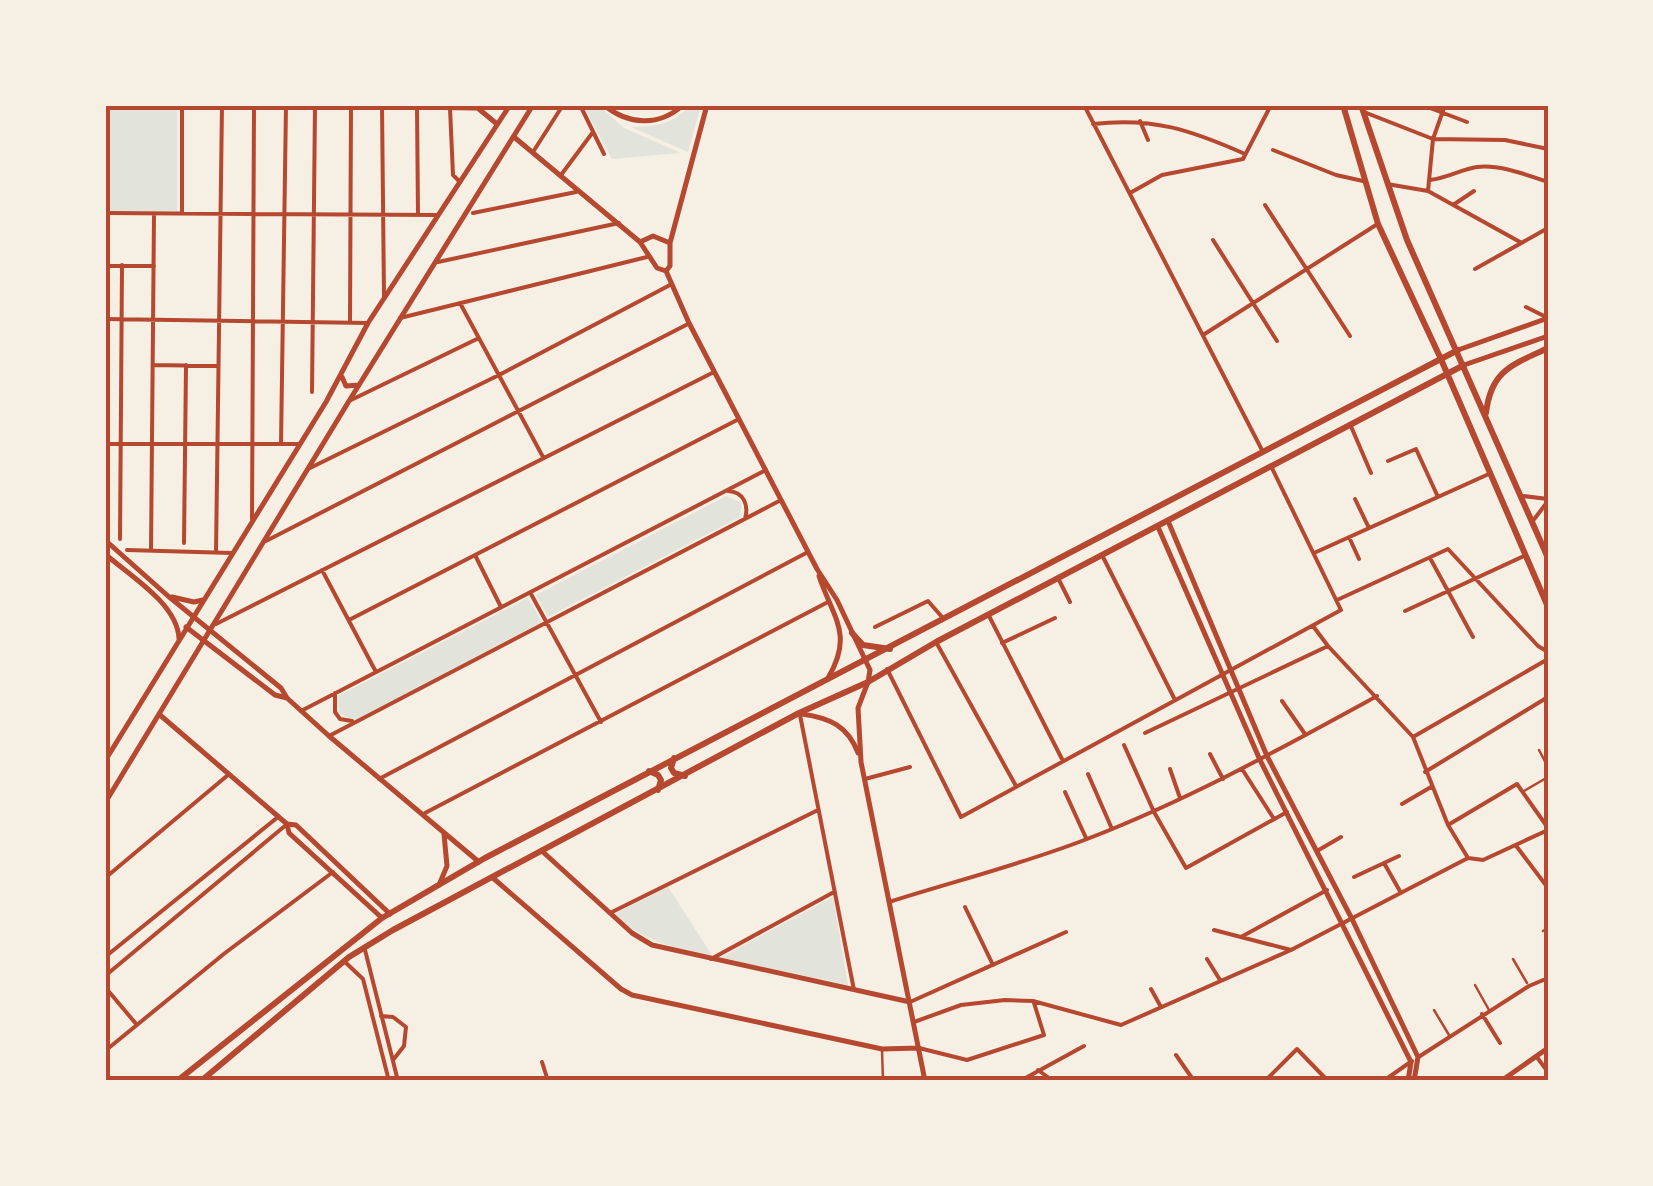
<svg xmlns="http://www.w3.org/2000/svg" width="1653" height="1186" font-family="Montserrat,sans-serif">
<rect width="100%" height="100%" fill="#f6efe4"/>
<path fill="#e2e4dc" d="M583 105H598L624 128 681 153 612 159Z
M690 105H701L688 152 631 127C654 127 675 124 690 105Z
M105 109 177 110V211H105Z
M726 496 742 503 740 517 548 617 536 595Z
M528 598 542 622 357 719 348 718 339 712 338 696Z
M668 887 712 955C670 946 647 944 614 914Z
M833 897 848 985 720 958Z"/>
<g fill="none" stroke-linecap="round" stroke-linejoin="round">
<path stroke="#b5482f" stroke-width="2.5" d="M1539 750 1548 767
M1524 791 1548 777
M1543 931 1548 928
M1513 959 1527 983
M1475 985 1489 1010
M1434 1010 1449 1035
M882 1050 883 1081"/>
<path stroke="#b5482f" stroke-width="4" d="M182 105V214
M580 105 604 154
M1084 105 1262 450
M1422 105 1467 122
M382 106 384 297
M417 107 418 215
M450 108 453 175 459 181
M1364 112 1433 139 1505 140 1548 149
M1140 121 1148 140
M1093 124C1153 117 1191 130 1245 154
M1273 150 1336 175 1363 181
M533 152 563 105
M561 175 593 132
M1430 180C1448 178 1462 169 1477 167 1500 164 1526 175 1548 182
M1387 184 1428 191 1520 242
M1428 191 1433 139 1445 105
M1130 193 1162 175 1243 159 1271 105
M1265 205 1350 336
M1453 205 1474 191
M105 213 438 215
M473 213 576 192
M1213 240 1277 341
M438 262 619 223
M105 266H154
M1475 269 1548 228
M460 303 543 457
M1526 307 1548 318
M400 318 647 257
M105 319 368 323
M350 321 351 106
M1203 335 1376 225
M153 365 218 366
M312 392 315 106
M349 401 479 338
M1350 424 1371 473
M105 444H299
M281 444 286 105
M1388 461 1416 449 1438 497
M310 468 499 375 670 285
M728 491C744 492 749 505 745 519
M1523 496 1548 499
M1355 499 1369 528
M252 519 254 105
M1532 522 1548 501
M1349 537 1359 559
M120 539 122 265
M266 541 688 324
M184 543 186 365
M127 550 232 553
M151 551 154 214
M216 553 222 105
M1314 553 1491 473
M475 555 501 607
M1103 557 1175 700
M1430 558 1473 637
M322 570 376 672
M1058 578 1070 602
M531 594 601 722
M1337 600 1448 549 1538 646 1548 652
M1405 611 1526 555
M988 614 1063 761
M349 620 739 419
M216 624 714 372
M1313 626 1328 646 1413 737 1448 825 1468 858
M875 627 928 601 942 617
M936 642 1016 786
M1002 643 1055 618
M887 669 961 817 1341 610 1271 466
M335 693V712L340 719 352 721
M1282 701 1305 734
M301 711 766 470
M800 715 854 990
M1145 733 1328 646
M329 736 781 500
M1413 737 1548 659
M1124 745 1154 812 1186 868 1287 812
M1210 754 1223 779
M1170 769 1180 798
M1242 769 1274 819
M1425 772 1548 697
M1088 774 1112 829
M379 779 808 552
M865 779 910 767
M1065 792 1086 838
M1402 804 1431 787
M425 813 828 602
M1448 825 1517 784 1548 828
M1517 847 1548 888
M1317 851 1341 837
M1468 858 1483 860 1548 830
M1384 863 1401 893
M1354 877 1399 856
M105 878 228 775
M889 902C955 881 1023 864 1087 839 1188 800 1282 748 1377 696
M965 907 993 965
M610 913 818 810
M1214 930 1291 950
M1241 937 1327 890
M365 950 398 1081
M105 957 278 817
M711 959 834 892
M1207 959 1220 980
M345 962 363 979 389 1081
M105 976 286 825
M105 987 137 1025
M1151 989 1161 1007
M910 1002 1066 932
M1482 1014 1500 1043
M381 1016 393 1017 406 1027 404 1046 393 1060
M914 1022 961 1005 1005 1000 1033 1001 1121 1025 1291 950 1468 858
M919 1048 967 1060 1044 1035 1034 1003
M105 1051 225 953 333 872
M1176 1055 1194 1081
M1420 1056 1529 986 1548 978
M1536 1056 1548 1072
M542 1062 548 1081
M1038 1070 1053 1081
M1389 1077 1412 1061
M1020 1081 1084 1046
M1265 1081 1297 1049 1328 1081"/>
<path stroke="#b5482f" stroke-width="5" d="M259 105 476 108
M1458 350 1548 318
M1464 365 1548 336
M1168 521 1267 756 1352 919 1418 1057 1414 1081
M1158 527 1260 760 1411 1062 1408 1081
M105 540 168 596 281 688 287 698 329 736 479 862
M105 554C129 575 178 604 179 639
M172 597 194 602 203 600
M186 627 275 695 287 698
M868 682 858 708 861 762 925 1081
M802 714C830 718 848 726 858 753
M160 715 287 824 296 825 390 914
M287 824 289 833 382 918
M543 852 632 933 652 945 910 1002
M493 878 621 989 632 995 882 1049 919 1048
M439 885 447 866 444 834
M1501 1081 1548 1048"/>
<path stroke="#b5482f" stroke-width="5" d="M474 105 497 124
M604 105C628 125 659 127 683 105
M514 137 640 242
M653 236 670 243V266L666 271 657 268 640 242Z
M670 243 707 105
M666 271 689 323 817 569 837 600 870 670 868 682
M342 377 346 386 359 385
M819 576C833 618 854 634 828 678
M105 761 326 402 368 323 510 105
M105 803 349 401 533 105"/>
<path stroke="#b5482f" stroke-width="6" d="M1343 105 1378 224 1440 357 1548 607
M1361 105 1407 240 1548 558
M1486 413C1491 370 1512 365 1548 348
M852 633 863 645 890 649
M674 758 671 768 674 773 685 776
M649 771 658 775 661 780 658 790
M177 1081 382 918 485 858 1458 350
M201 1081 349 957 393 930 799 713 868 682 936 642 1464 365"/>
</g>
<rect width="1653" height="1186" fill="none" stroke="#f6efe4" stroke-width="215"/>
<rect x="108" y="108" width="1438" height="970" fill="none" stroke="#b5482f" stroke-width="4"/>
</svg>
